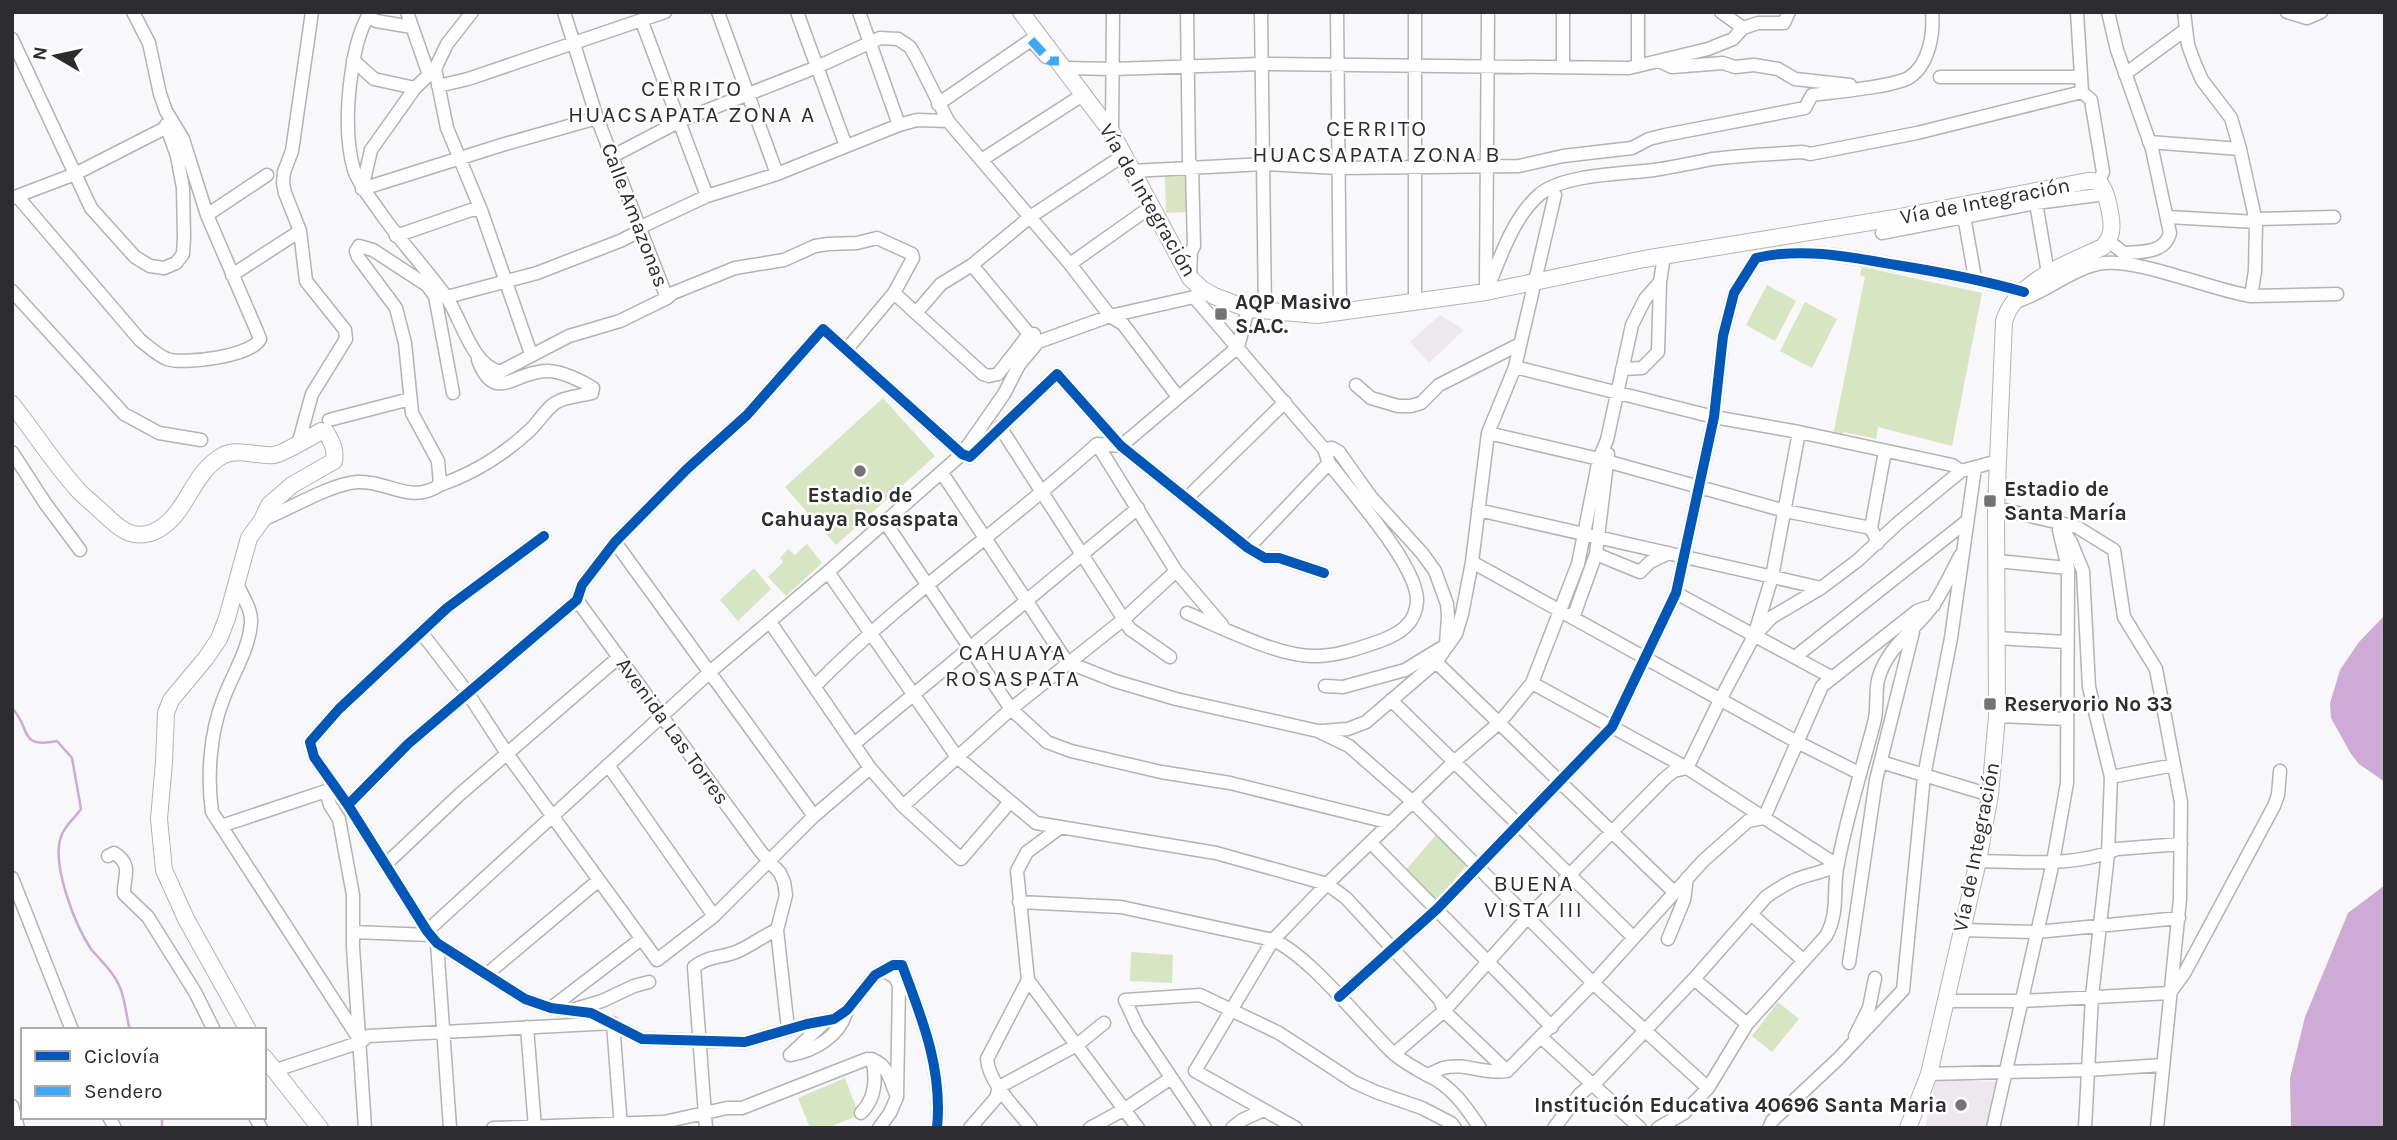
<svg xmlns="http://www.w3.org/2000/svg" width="2397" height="1140" font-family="Karla,sans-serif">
<rect width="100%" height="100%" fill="#f8f7f9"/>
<path fill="#ede7ee" d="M1440 315 1464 330 1429 363 1410 342Z
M1936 1079 1996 1082 1987 1128H1925Z"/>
<path fill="#d7e5c2" d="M1188 175 1189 212 1166 213 1165 176Z
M1862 267 1982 293 1952 446 1878 427 1876 439 1844 432 1840 436 1835 435 1834 430 1865 277 1860 275Z
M1767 285 1796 301 1775 341 1746 325Z
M1805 302 1837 319 1812 368 1780 351Z
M883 398 935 456 836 545 785 487Z
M807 544 822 563 786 596 768 577 783 562 780 558 788 549 795 555Z
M754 568 771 589 738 621 720 600Z
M1436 835 1467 865 1435 902 1405 871Z
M1131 952 1173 955 1172 983 1130 981Z
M1778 1002 1799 1019 1772 1052 1752 1036Z
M845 1078 859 1115 827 1128H810L798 1098Z"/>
<path fill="#cdabd6" d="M2385 615V782L2359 764 2351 754 2331 718 2330 703 2340 670 2359 642Z
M2385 885V1128H2291L2290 1078 2305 1017 2348 913Z"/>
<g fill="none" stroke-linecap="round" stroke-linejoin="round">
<path stroke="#cdabd6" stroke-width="2.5" d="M12 708C32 729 18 749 57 741L72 758 81 809C74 819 63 827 60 840 53 868 75 925 91 949 100 960 112 970 118 983 126 998 125 1013 130 1030
M162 1117V1128"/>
<defs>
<path id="street" d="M370 12C357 34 353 60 350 84 347 111 346 143 354 170 360 187 372 200 382 215 402 243 425 268 445 295 462 318 470 364 500 372L569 336 620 321 667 298 673 293 735 268 784 260 815 246 828 244 857 243 877 238 912 254 913 258 894 293 847 349
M407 12 429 75
M472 12 447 44 435 69 415 88 371 150 362 189 505 144 597 118
M564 12 597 118 667 298
M718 12 777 174
M797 12 846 146
M859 12 899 125
M1187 12 1189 160 1192 167 1194 246 1191 252 1190 278
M1261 12 1265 312
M1337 12 1340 312
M1563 12V67
M1638 12V66
M1721 12 1743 28
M2077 12 2082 92 2091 100 2103 172 2099 183
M2287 12 2307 18 2321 12
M368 16 376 21 412 27
M642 22 707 196
M12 39 91 208 135 257 150 266 164 268 176 263 183 254 184 237 183 188 177 156 166 125
M353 60 374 79 415 88
M1659 61 1672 67 1723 63 1735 67 1754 65 1778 69 1795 79 1850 85
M1064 68 1113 69 1261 64 1629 68 1708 49 1733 39 1743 28 1758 23H1784L1789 12
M435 69 447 128 481 210 531 354
M2125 74 2185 30
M1940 77H2081
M438 86 468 79 665 12
M938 104 1031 40 1046 57
M1112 133 1113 12
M2149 142 2240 149
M613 156 680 121 817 67 880 38 898 39 910 47 917 59 948 121 1070 264 1110 316 1123 324 1178 397
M983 159 1084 94
M1132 171 1264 164 1338 168 1519 166 1563 156 1632 148 1649 139 1665 135 1805 108 1812 95C1833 92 1895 87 1910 77 1929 64 1934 34 1932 12
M17 196 140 340C149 347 157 355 167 359 184 365 252 356 260 339L256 329 207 215 183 139 166 111 160 94 149 43 133 12
M12 198 75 174 173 124
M2036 203 2048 273
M207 215 267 175
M1964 216 1975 278
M2168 217 2256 222
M2256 219 2334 217
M1882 233 2036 203 2106 194
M396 236 471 210H481
M2108 241 2124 253C2142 252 2165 253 2170 233L2152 149 2117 50 2108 12
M1070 264 1152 206
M972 265 1029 334H1034
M232 275 300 231
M426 284 435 296 453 393
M1486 284 1488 12
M12 291 124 414 159 433 201 440
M1486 292C1500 259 1512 218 1540 194 1565 174 1623 174 1654 170 1674 167 1693 163 1712 159 1742 155 1773 154 1803 152L1810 154 1917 133 2082 92
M894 293 983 374 989 376 998 374 1029 334
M2251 296 2337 294
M447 297 537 273 620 241 640 231 645 225 707 196 777 174 899 125 917 120 948 121
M2015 302C2045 293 2068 271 2098 264 2135 256 2210 290 2251 296L2255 271 2256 222 2240 149 2231 118 2202 80 2195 64 2188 45 2184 12
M1415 303V12
M916 313 941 284 972 265 1030 217 1124 155
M1515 367 1714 417 1799 432 1952 465 1961 471
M1622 369 1642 368 1658 352 1660 282
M1356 385 1371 398 1398 406H1411L1421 403 1439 385 1520 344
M329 420 410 399
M1000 427 1130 629 1170 657
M1488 433 1599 459 1785 511 1871 528 1878 543
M299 441 312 394 346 339 345 330 306 281 300 231 285 193 283 183 284 172 292 151 312 12
M1097 444 1176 571 1222 625
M1324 449 1332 448 1339 452 1371 497 1422 553 1435 571 1447 604 1448 616 1446 645 1405 670 1343 687 1325 686
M12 452 45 503 80 550
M942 473 1067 662 1115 681 1176 699 1318 731 1349 746 1413 802 1593 983 1708 1088
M440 485C475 473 502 456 529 431 538 423 545 410 555 403 566 396 581 396 592 393L593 388C582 381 560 370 546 371 515 371 495 405 478 360
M1187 498 1285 402
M1996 508 2077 527 2114 550 2124 617 2156 669 2181 802 2180 899 2157 1128
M1478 510 1821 588
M262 520C288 510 330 484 357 482 388 480 409 505 440 485L438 461 412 413 405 343 396 308 358 257 356 251 359 246 373 250 425 284 433 280
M885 522 1011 709 1047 742 1071 751 1161 772 1230 783 1391 823
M2058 523 2071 542 2083 571 2089 687 2111 777 2108 854 2092 996 2085 1128
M1871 528 1885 451
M544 536 447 608 339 709 310 742 314 757 348 805 427 931 437 943 525 999 551 1008 591 1013 642 1039 745 1042 807 1024 834 1019 847 1010 875 975 893 965H902C922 1018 943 1070 937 1128
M615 542 814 816
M1248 548 1329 463
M1596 554 1640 572 1650 562 1669 553
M1997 561 2068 568
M1472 562 1797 742 1859 773
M828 572 957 757 1036 823 1216 853 1327 884 1346 898 1440 1000 1444 1011 1507 1071
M237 583C242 597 252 608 251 623 249 650 232 675 223 700 210 733 207 777 212 812L361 1042
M1676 593 1831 677
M577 600 761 852 780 873 784 882 786 895 777 930 788 1029
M1187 613C1221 627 1277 656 1313 656 1334 657 1360 648 1380 641 1399 634 1416 624 1417 601 1418 566 1351 492 1329 463L1324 449 1194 297
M1573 618 1596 554 1608 454
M770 622 870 768 903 806 961 859 1009 803
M421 632 467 692 508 755 657 960 714 916 814 816 870 768
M1755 633 1772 577 1799 432
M1996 638 2066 642
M1795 657 1967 521
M1436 662 1674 892
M1532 683 1687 768 1837 865C1823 873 1812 873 1797 879 1786 883 1776 890 1766 897L1694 979 1599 1079 1580 1094 1554 1128
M815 686C901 598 1006 527 1097 444L1121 446 1238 347 1248 309
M1391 700 1633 937
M1997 716 2067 719
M1322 731 1348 729 1366 722 1436 662 1456 634 1462 614 1472 562 1488 433 1515 367 1555 195
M854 744 1138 508
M1881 762 1990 795
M608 765 714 916
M2111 777 2174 765
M348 805 408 744 577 600 582 585 615 542 687 469 747 415 823 329 962 454 970 457 1057 374 1121 446 1248 548 1265 558H1279L1324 573
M903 806 1011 709 1124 619 1176 571
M221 826 326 791 330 805 339 819 353 895V947L365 1128
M1371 843 1552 1027
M108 856 114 853C134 865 123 878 124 894L148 917 195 992 214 1030
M1978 861C2021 862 2077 867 2117 849L2181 844
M386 864 459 795 619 657
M12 878 72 1030
M1019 902 1121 907 1273 940C1310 956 1360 1021 1391 1051 1401 1061 1415 1068 1427 1075
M1751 914 1803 960
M1961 930 2037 932 2179 918
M427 931 711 671 828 572 962 454 1004 394 1019 365 1038 342 1110 316 1194 297 1202 289
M353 932 430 935
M1668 939 1684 900 1687 878
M437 943 450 1128
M1849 963 1876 780 1913 632
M487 974 599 880
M1694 979 1747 1024
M1028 980 1138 1128
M1339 997 1437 909 1612 727 1676 593 1714 417 1723 336 1734 293 1756 258C1802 247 1851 257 1896 265 1940 272 1982 280 2024 292
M1945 1001H2021L2170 993 2185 972 2274 806 2278 795 2280 771
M551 1008 641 939
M575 1009 602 1001 634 986 649 982
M527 1027 535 1128
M1855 1036 1869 1008 1875 978
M1542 1038 1640 1128
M1394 1054 1444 1011 1527 918 1664 779 1674 771 1687 768 1720 700 1754 636 1772 617 1821 588 1857 561 1898 523 1961 471 1998 461
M790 1055C815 1051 840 1036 847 1010
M790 1055 827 1020
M276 1070 361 1042 368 1036 613 1023 621 1128
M1929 1074 2087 1070 2163 1065
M12 1106 18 1128
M1264 1110 1195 1071 1273 940 1327 884 1455 761 1500 722 1532 683 1578 564 1599 459 1607 440 1632 325 1645 299 1660 282 1664 256
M861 1113C876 1098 877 1079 872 1059
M109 1117 115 1128
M255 1117 261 1128
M493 1128 664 1122 727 1108H742L867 1059C887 1060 890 1080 897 1097
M706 1128 694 967C707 956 721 958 736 952 751 946 762 936 777 930
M879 1128 890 1113 897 1097 899 985 895 977 884 971
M970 1128 996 1098 999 1087 1077 1045 1104 1023
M1031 1128C1017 1109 989 1084 987 1059L1028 980 1017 871 1027 852 1061 827
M1090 1128 1125 1109 1171 1078
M1205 1128 1138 1028 1125 1000 1200 995 1279 1033 1354 1082 1376 1092 1422 1108 1451 1123 1455 1128
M1232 1128 1242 1120 1264 1110 1296 1128
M1480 1128C1466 1107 1451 1085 1427 1075 1432 1073 1438 1070 1443 1068 1464 1062 1486 1075 1507 1071L1593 983 1703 861 1748 821 1764 818 1822 686 1917 611 1934 605
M1658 1128 1684 1113 1708 1088 1747 1024 1826 936C1840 910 1832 890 1838 863 1847 816 1862 769 1874 723 1878 709 1875 694 1878 680 1886 648 1913 632 1931 608 1943 592 1951 573 1960 556
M1769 1128 1772 1121 1838 1059 1903 990 1924 776 1951 638 1975 468
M1993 1128 2053 862 2067 783 2068 568 2059 530"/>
<path id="secondary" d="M1021 12 1112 133 1190 278 1202 289 1214 296 1248 309 1317 315 1486 292 1644 259 1895 218 2088 181C2091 181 2095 180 2099 183 2107 188 2113 223 2111 232 2110 238 2107 242 2103 247 2069 263 2017 280 2004 321L1996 508 1997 716 1990 795 1978 861 1929 1074 1908 1128
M12 404C34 432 53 462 77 489 85 498 95 505 104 514 112 521 119 529 130 533 142 537 155 533 165 525 188 507 194 472 222 456 237 447 258 457 274 455 282 454 313 436 321 431L326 432C332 443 336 449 334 461L292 485 269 505 262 520 249 538 227 618 219 639 206 658 171 700 166 713 164 762 159 819 164 870 186 919 248 1030
M264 1057 320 1128"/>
</defs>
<use href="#street" stroke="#b4b3b4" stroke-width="15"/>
<use href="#secondary" stroke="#b4b3b4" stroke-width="18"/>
<use href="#street" stroke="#fefefe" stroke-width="12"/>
<use href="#secondary" stroke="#fefefe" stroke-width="16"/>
<path stroke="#3fa9f5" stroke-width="9" stroke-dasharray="18 9" stroke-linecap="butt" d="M1031 40 1050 61H1059"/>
<defs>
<path id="cycleway" d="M544 536 447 608 339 709 310 742 314 757 348 805 427 931 437 943 525 999 551 1008 591 1013 642 1039 745 1042 807 1024 834 1019 847 1010 875 975 893 965H902C922 1018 943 1070 937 1128
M348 805 408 744 577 600 582 585 615 542 687 469 747 415 823 329 962 454 970 457 1057 374 1121 446 1248 548 1265 558H1279L1324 573
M1339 997 1437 909 1612 727 1676 593 1714 417 1723 336 1734 293 1756 258C1802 247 1851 257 1896 265 1940 272 1982 280 2024 292"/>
</defs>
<use href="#cycleway" stroke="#fff" stroke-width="15"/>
<use href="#cycleway" stroke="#0057b8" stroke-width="10"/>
</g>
<g fill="#747375" stroke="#fff" stroke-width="2.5">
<rect x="1214" y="307" width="14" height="14" rx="3.5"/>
<circle cx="860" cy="471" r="7"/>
<rect x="1983" y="494" width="14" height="14" rx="3.5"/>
<rect x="1983" y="697" width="14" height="14" rx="3.5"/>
<circle cx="1961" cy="1105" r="7"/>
</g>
<g text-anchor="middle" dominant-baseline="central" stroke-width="5" stroke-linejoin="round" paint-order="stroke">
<g font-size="21" fill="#2d2c2e" stroke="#fff">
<text transform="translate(1148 200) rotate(60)">Vía de Integración</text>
<text transform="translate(1985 201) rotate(-11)">Vía de Integración</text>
<text transform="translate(635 215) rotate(69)">Calle Amazonas</text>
<text transform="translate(673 731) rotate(54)">Avenida Las Torres</text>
<text transform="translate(1976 847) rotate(-79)">Vía de Integración</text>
</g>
<g font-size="21" font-weight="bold" fill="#2d2c2e" stroke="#fff" text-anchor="start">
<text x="1235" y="302">AQP Masivo<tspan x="1235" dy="24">S.A.C.</tspan></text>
<text x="2004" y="489">Estadio de<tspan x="2004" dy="24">Santa María</tspan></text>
<text x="860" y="495" text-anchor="middle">Estadio de<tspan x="860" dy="24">Cahuaya Rosaspata</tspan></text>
<text x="2004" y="704">Reservorio Nº 33</text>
<text x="1947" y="1105" text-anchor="end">Institución Educativa 40696 Santa Maria</text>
</g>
<g font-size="23" letter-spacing="2" fill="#2d2c2e" stroke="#fff">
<text x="692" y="88">CERRITO<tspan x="692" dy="26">HUACSAPATA ZONA A</tspan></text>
<text x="1377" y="128">CERRITO<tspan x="1377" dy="26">HUACSAPATA ZONA B</tspan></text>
<text x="1013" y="652">CAHUAYA<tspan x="1013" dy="26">ROSASPATA</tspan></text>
<text x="1534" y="883">BUENA<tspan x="1534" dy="26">VISTA III</tspan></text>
</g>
</g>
<rect width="2397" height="1140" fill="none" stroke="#2d2c2e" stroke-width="28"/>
<rect x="21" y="1028" width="245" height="91" fill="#ffffff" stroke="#ababab" stroke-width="2"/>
<rect x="35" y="1051" width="35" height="10" fill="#0057b8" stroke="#ababab" stroke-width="2"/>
<text x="84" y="1063" font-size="21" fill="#2d2c2e">Ciclovía</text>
<rect x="35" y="1086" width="35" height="10" fill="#3fa9f5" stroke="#ababab" stroke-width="2"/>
<text x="84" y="1098" font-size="21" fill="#2d2c2e">Sendero</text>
<g transform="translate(56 56) rotate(279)" stroke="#ffffff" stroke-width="5" paint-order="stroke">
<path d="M0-5L12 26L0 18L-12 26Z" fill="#2d2c2e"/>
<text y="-10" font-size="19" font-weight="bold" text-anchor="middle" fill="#2d2c2e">N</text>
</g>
</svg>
